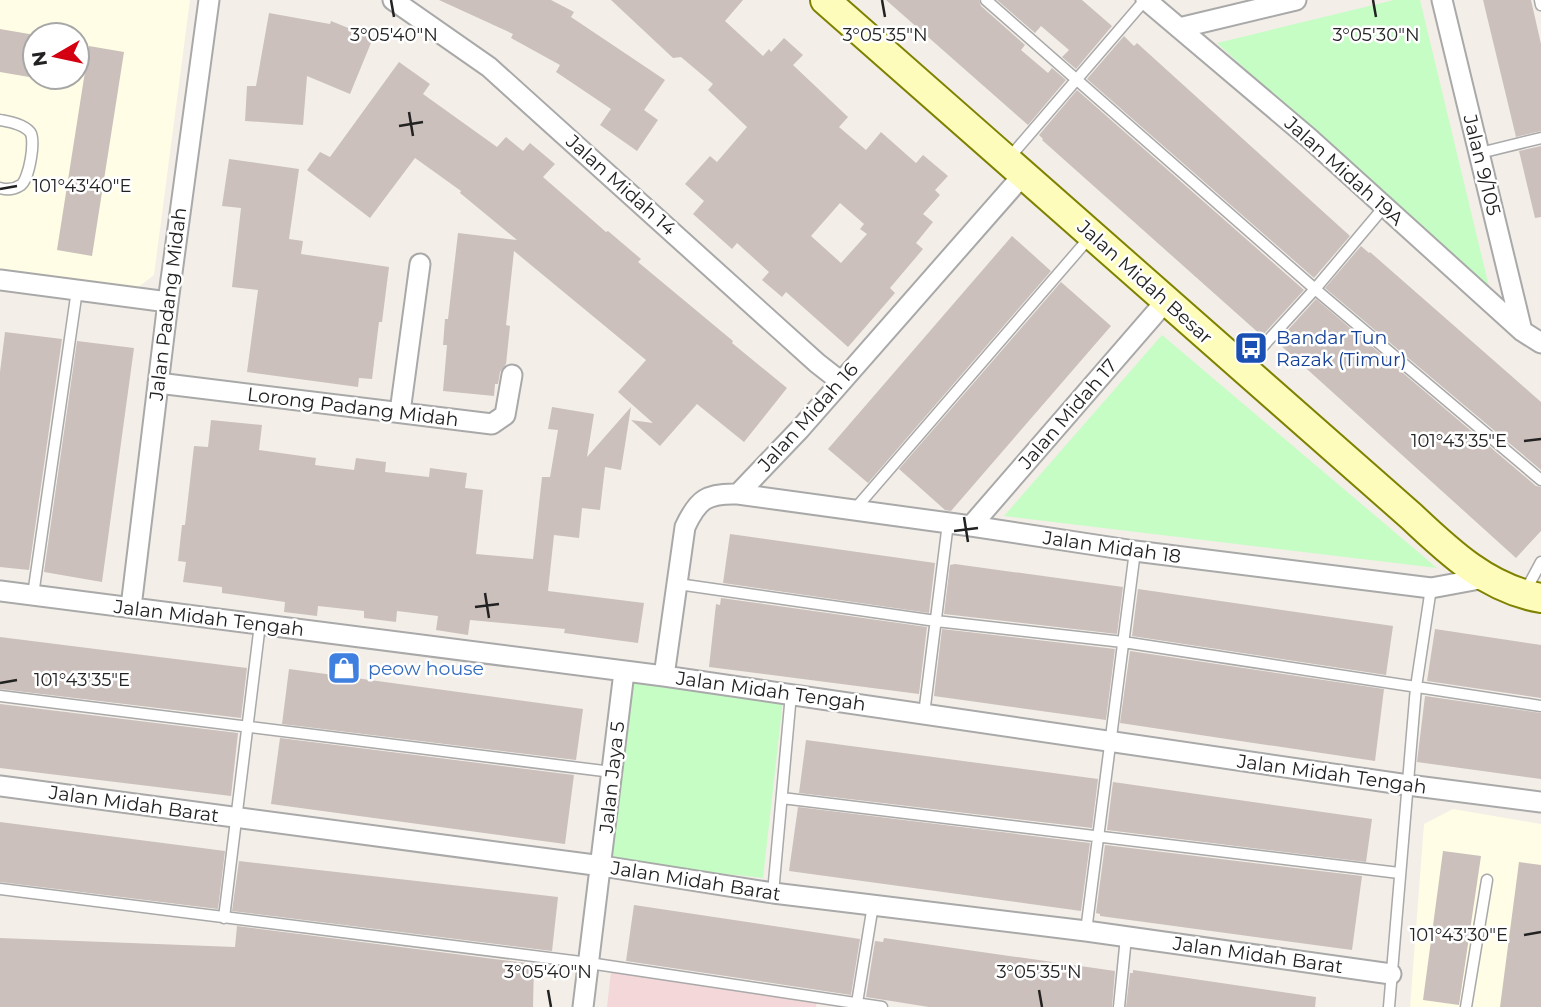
<svg xmlns="http://www.w3.org/2000/svg" width="1541" height="1007" font-family="Montserrat,sans-serif">
<rect width="100%" height="100%" fill="#f3eee8"/>
<path fill="#f4d7d8" d="M611 972 817 1001 816 1007H607Z"/>
<path fill="#fffde5" fill-rule="evenodd" d="M0 0H190L154 275 137 288 0 270ZM35 35H77V77H35Z
M1453 809 1541 824V1007H1410L1424 824Z"/>
<path fill="#c5fdc5" d="M1394 0H1420L1491 295 1217 43Z
M1162 335 1437 568 1004 516Z
M630 683 783 700 763 878 610 861Z"/>
<path fill="#cbc0bb" fill-rule="evenodd" d="M439 0H551L574 12 571 17 665 80 644 110 658 120 637 151 600 125 611 109 556 72 560 65 511 38 513 34Z
M611 0H743L725 21 763 56 769 49 771 52 784 38 803 55 793 65 848 117 839 127 866 150 881 132 916 163 923 155 948 176 935 190 940 195 923 214 933 222 916 243 923 249 890 288 895 293 848 347 786 292 782 297 762 280 769 272 737 243 732 249 693 214 704 201 685 184 710 156 717 162 747 127 708 90 713 84 681 57 673 58ZM840 203 864 224 860 229 867 234 841 263 811 236Z
M886 0H979L981 6 1025 45 1021 50 1048 73 1052 68 1066 80 1028 125Z
M997 0H1082L1112 26 1076 69 1062 57 1069 50 1041 26 1035 33Z
M1483 0H1531L1541 44V131L1516 137Z
M269 13 330 24 331 21 373 38 350 94 307 76 303 125 245 121 247 86H256Z
M0 29 35 35V78L0 72Z
M1124 36 1134 46 1137 43 1350 236 1314 278 1087 79Z
M89 46 124 52 92 256 57 250Z
M399 62 430 84 423 94 497 147 506 137 523 151 530 143 555 164 543 177 606 232 608 231 641 259 638 262 733 341 732 343 787 388 744 442 697 404 660 446 631 420 653 423 618 392 646 360 514 251 506 325 510 326 506 364 500 372 498 384H495L494 396 443 391 447 345H443L445 319H448L458 233 517 240 460 193 461 191 415 158 370 218 307 170 320 152 330 157Z
M1077 90 1304 290 1262 336 1042 140 1043 139 1039 135Z
M1541 146V217L1535 218 1519 151Z
M229 159 299 169 289 239 303 241 301 254 389 267 382 322H379L372 379 359 378 358 387 247 372 258 290 232 287 241 208 222 206Z
M1012 236 1051 271 868 483 828 449Z
M1361 246 1369 253 1370 252 1541 402V470L1325 288Z
M1061 282 1111 326 951 511 945 510 899 469Z
M1316 299 1536 486 1541 487V531L1516 558 1277 342Z
M5 332 62 339 29 570 0 567V372Z
M77 341 134 348 102 582 44 572Z
M552 407 594 414 587 457 631 407 621 470 605 467 600 510 582 508 579 538 554 535 548 591 644 603 638 643 564 633 565 629 470 620 468 635 436 630 438 616 397 611 396 622 364 618V611L318 606 317 616 284 612 285 602 222 593V587L183 582 186 562 178 561 182 525H185L194 446 208 447 211 420 262 425 259 450 316 458 315 465 354 470 356 458 386 462 385 472 429 477 430 468 467 473 465 488 483 490 476 554 533 559 542 477H550L558 430 548 429Z
M730 534 935 563 929 613 723 583Z
M955 564 1123 587 1117 634 944 614 950 565Z
M1138 589 1393 626 1386 675 1132 636Z
M721 598 927 627 919 694 709 667 716 604 720 605Z
M942 629 1115 649 1106 720 934 696Z
M1435 629 1541 645V698L1427 681Z
M0 637 247 668 241 718 0 689Z
M1130 651 1384 689 1375 761 1120 723Z
M289 669 583 709 576 760 282 724Z
M1425 696 1541 713V779L1417 762Z
M0 704 238 733 231 796 0 768Z
M280 738 574 775 565 844 271 804Z
M806 740 1098 779 1092 828 799 793Z
M1113 782 1372 819 1366 862 1107 830Z
M798 807 1090 843 1081 911 789 871Z
M0 822 225 851 218 909 0 882Z
M1105 845 1362 876 1352 950 1100 916V914L1096 913Z
M1443 851 1481 856 1459 1005 1423 1000Z
M239 861 558 897 552 951 232 911Z
M1519 862 1541 865V1007H1500Z
M634 905 860 939 851 995 626 961Z
M237 926 534 964 533 1007H0V938L235 947Z
M884 938 1115 971 1112 1007H929L866 997 875 941 883 942Z
M1133 970 1316 997 1315 1007H1126L1130 973H1133Z"/>
<g fill="none" stroke-linecap="round" stroke-linejoin="round">
<defs>
<path id="lane" d="M986 0 1315 289 1541 480
M1540 0 1541 5
M0 120C10 122 23 124 30 132 36 140 29 179 21 185 15 189 7 190 0 188
M1480 153 1541 138
M1009 158 1145 0
M1244 367 1315 289 1384 207
M855 509 1090 237
M678 584 936 621 1123 642 1541 706
M1525 592 1541 562
M33 595 77 290
M0 696 612 772
M924 714 948 523
M782 798 1399 873
M0 889 589 963 882 1007
M773 893 791 694
M224 918 260 624
M1086 931 1135 551
M857 1003 873 905
M1119 1007 1126 937
M1389 1007 1416 687 1431 588
M1466 1007 1487 880"/>
<path id="street" d="M393 0 489 67 817 363 840 381
M1146 0 1309 138 1522 331 1541 343
M1442 0 1522 331
M1179 28 1296 0
M0 280 168 302
M158 383 492 424 505 415 512 375
M400 412 420 264
M738 494 971 526 1135 551 1431 588 1485 578
M971 526 1165 302
M0 591 664 676 1408 785 1541 802
M131 607 168 302 209 0
M664 676 685 527C698 499 707 493 738 494L800 429 1023 175
M0 786 602 866 773 893 1086 931 1391 974
M583 1007 624 672"/>
<path id="secondary" d="M825 0 1411 516C1449 552 1488 589 1541 598"/>
</defs>
<use href="#lane" stroke="#a9a9a9" stroke-width="13"/>
<use href="#street" stroke="#a9a9a9" stroke-width="23"/>
<use href="#secondary" stroke="#7f8200" stroke-width="32"/>
<use href="#lane" stroke="#fff" stroke-width="10"/>
<use href="#street" stroke="#fff" stroke-width="19"/>
<use href="#secondary" stroke="#fefcbb" stroke-width="28"/>
</g>
<path fill="none" stroke="#222" stroke-width="2.5" d="M391 0 394 17M882 0 885 17M1373 0 1376 17M409 112 413 136M399 126 423 122M0 189 17 186M1524 441 1541 439M964 517 968 542M954 531 978 528M485 593 489 618M475 607 499 604M0 683 17 680M1524 935 1541 932M548 990 551 1007M1039 990 1042 1007"/>
<defs>
<symbol id="bus-square" viewBox="-11 -11 22 22"><rect x="-9" y="-9" width="18" height="18" rx="4" fill="#1a4fb4" stroke="#fff"/><path d="M-5-6H5V4H4V6H2V4H-2V6H-4V4H-5ZM-3.5-4V0h7V-4ZM-3.5 1.2v1.5H-2V1.2ZM2 1.2v1.5H3.5V1.2Z" fill="#fff"/></symbol>
<symbol id="shop-square" viewBox="-11 -11 22 22"><rect x="-9" y="-9" width="18" height="18" rx="4" fill="#3f7fe0" stroke="#fff"/><path d="M-5-2.5h2.3a2.7 3.5 0 0 1 5.4 0H5L5.5 6h-11ZM-1.5-2.5h3a1.5 2.3 0 0 0-3 0Z" fill="#fff"/></symbol>
</defs>
<g fill-rule="evenodd">
<use href="#bus-square" x="1232" y="329" width="38" height="38"/>
<use href="#shop-square" x="325" y="649" width="38" height="38"/>
</g>
<g text-anchor="middle" dominant-baseline="central" stroke-width="5" stroke-linejoin="round" paint-order="stroke">
<g font-size="19" fill="#222" stroke="#fff">
<text transform="translate(1482 165) rotate(76)">Jalan 9/105</text>
<text transform="translate(1344 171) rotate(42)">Jalan Midah 19A</text>
<text transform="translate(621 185) rotate(42)">Jalan Midah 14</text>
<text transform="translate(1145 282) rotate(42)">Jalan Midah Besar</text>
<text transform="translate(168 304) rotate(-83)">Jalan Padang Midah</text>
<text transform="translate(353 407) rotate(7)">Lorong Padang Midah</text>
<text transform="translate(1068 414) rotate(-49)">Jalan Midah 17</text>
<text transform="translate(808 417) rotate(-48)">Jalan Midah 16</text>
<text transform="translate(1112 547) rotate(8)">Jalan Midah 18</text>
<text transform="translate(209 618) rotate(7)">Jalan Midah Tengah</text>
<text transform="translate(771 691) rotate(8)">Jalan Midah Tengah</text>
<text transform="translate(1332 774) rotate(8)">Jalan Midah Tengah</text>
<text transform="translate(612 777) rotate(-84)">Jalan Jaya 5</text>
<text transform="translate(134 804) rotate(8)">Jalan Midah Barat</text>
<text transform="translate(696 881) rotate(9)">Jalan Midah Barat</text>
<text transform="translate(1258 955) rotate(8)">Jalan Midah Barat</text>
</g>
<g font-size="19" fill="#164399" stroke="#fff" text-anchor="start">
<text x="1276" y="337">Bandar Tun<tspan x="1276" dy="22">Razak (Timur)</tspan></text>
</g>
<g font-size="19" fill="#366cbe" stroke="#fff" text-anchor="start">
<text x="368" y="668">peow house</text>
</g>
</g>
<g font-size="18" text-anchor="middle" fill="#222" stroke="#fff" stroke-width="5" stroke-linejoin="round" paint-order="stroke">
<text x="394" y="41">3°05'40"N</text>
<text x="885" y="41">3°05'35"N</text>
<text x="1376" y="41">3°05'30"N</text>
<text x="82" y="192">101°43'40"E</text>
<text x="1459" y="447">101°43'35"E</text>
<text x="82" y="686">101°43'35"E</text>
<text x="1459" y="941">101°43'30"E</text>
<text x="548" y="978">3°05'40"N</text>
<text x="1039" y="978">3°05'35"N</text>
</g>
<g transform="translate(56 56) rotate(261)"><circle r="33" fill="#ffffff" stroke="#a7a7a7" stroke-width="2"/>
<path d="M0-5L12 26L0 18L-12 26Z" fill="#d40012"/>
<text y="-10" font-size="19" font-weight="bold" text-anchor="middle" fill="#222222">N</text>
</g>
</svg>
